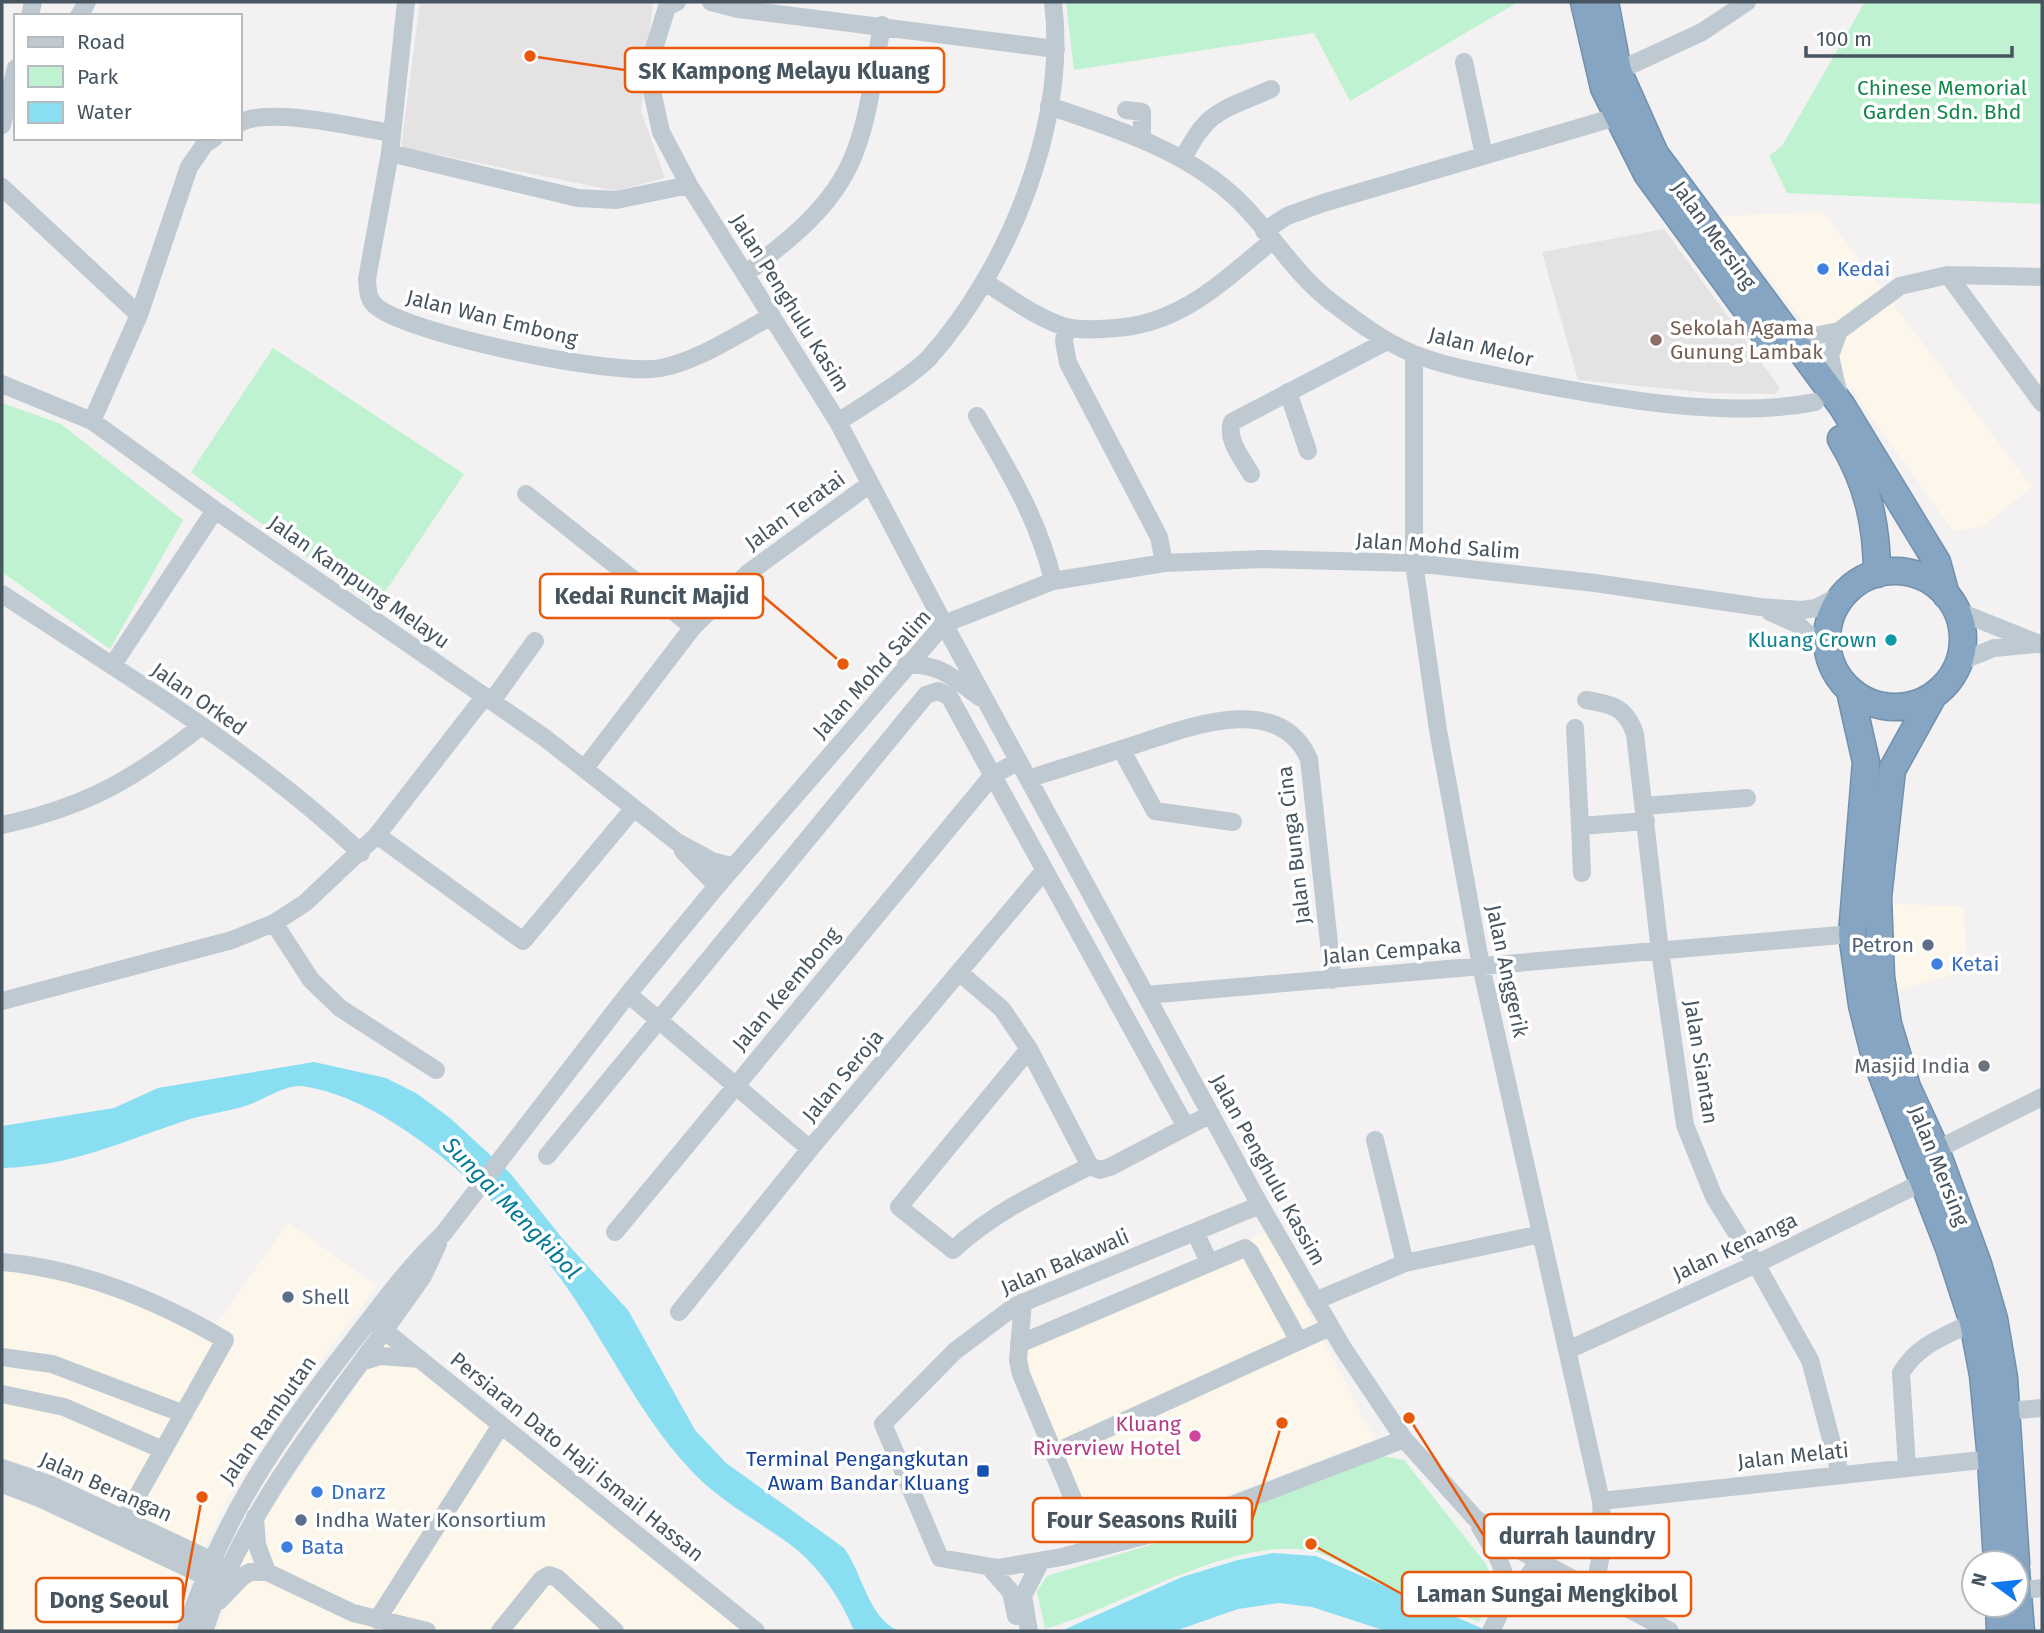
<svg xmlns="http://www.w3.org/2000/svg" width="2044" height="1633" font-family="'Fira Sans',sans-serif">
<rect width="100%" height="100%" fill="#f3f1f1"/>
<path fill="#fdf7eb" d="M1823 212 2032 487 1982 527 1953 531 1809 329 1719 216Z
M1886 903 1964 907 1966 971 1893 992Z
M288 1223 377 1286 308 1378 229 1496 205 1547 50 1473 2 1458V1256L214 1327Z
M1267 1232 1375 1440 1096 1543 1025 1373V1336Z
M388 1340 745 1631H217L246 1554 270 1510Z
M2 1492 191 1578 173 1631H2Z"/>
<path fill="#e4e2e3" d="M420 2H653L641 111 665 178 616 191 401 147Z
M1664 229 1780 388 1776 394 1711 393 1578 380 1542 252Z"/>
<path fill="#bef2d0" d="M1066 2H1518L1350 101 1314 33 1074 70Z
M1865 2H2042V204L1787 193 1769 156 1782 146Z
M273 348 464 474 375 607 191 472Z
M2 403 61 424 183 520 110 649 2 572Z
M1382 1456 1404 1460 1486 1564 1493 1583 1479 1622C1444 1608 1409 1596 1375 1581 1354 1572 1334 1556 1312 1551 1233 1535 1122 1607 1045 1629L1037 1591 1047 1576 1163 1541Z"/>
<path fill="#89dff1" d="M314 1062 386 1078 416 1093 450 1118 510 1173 562 1238 628 1310 695 1430 726 1463 844 1548C863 1574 868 1618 899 1631H854C840 1596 816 1562 784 1540 750 1516 715 1498 687 1466 637 1411 606 1342 563 1282 511 1210 392 1096 300 1086 285 1085 263 1100 248 1105 227 1112 205 1114 184 1121 119 1143 71 1166 2 1168V1126L114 1108 158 1088Z
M1273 1553 1316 1556 1488 1631H1386L1312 1607 1279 1603 1238 1609 1175 1631H1061L1182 1577 1238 1560Z"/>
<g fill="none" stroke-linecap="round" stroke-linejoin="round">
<defs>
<path id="highway" d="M1584 2 1604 88 1647 174 1765 335
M1605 2 1618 71 1655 154 1842 406 1937 562 1946 595
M1841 439C1867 482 1877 523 1877 574
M1827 639a68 68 0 1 1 136 0a68 68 0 1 1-136 0Z
M1850 691 1866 762 1852 934 1862 1005 1875 1057 1949 1248 1973 1322 1983 1375 1991 1459 1997 1563
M1933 696 1892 770 1878 897 1881 977 1888 1024 1907 1087 1936 1150 1978 1264 1994 1319 2004 1378 2016 1563
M2016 1570 2021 1631
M1999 1605 2000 1631"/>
</defs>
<use href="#highway" stroke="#7190ae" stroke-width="29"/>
<path stroke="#bec9d1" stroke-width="18" d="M406 2 390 153 367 279C368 290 367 299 377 307 413 335 615 377 661 368 700 360 736 335 772 316
M677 2 667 7 653 52 650 82 661 132 689 185 838 422 944 624 1260 1205 1343 1348 1404 1439 1475 1518 1519 1550 1670 1631
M711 2 738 9 1056 49
M30 16 33 2
M79 16 87 2
M1464 62 1484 155
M1618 71 1702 32 1747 2
M1049 106C1117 129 1189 151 1241 203 1272 234 1295 274 1330 301 1355 320 1384 342 1414 354 1447 367 1483 373 1517 380 1606 397 1727 420 1815 402
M1126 110 1142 112V140
M240 123C268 106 358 128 392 133
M2 125 16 68
M390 153 578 198 616 200 689 185
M1183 159C1208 108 1223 111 1271 89
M2 187 139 315
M1264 231 1287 216 1323 203 1616 117
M745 274C788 241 832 208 853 157 870 116 874 68 882 25
M1948 275 2042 403
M986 283C1011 298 1038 319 1066 327 1082 331 1099 329 1115 328 1181 324 1223 281 1272 241
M1066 327 1064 341 1068 363 1159 537 1164 563
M1782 328 1814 336 1839 331
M1414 354V563L1438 730 1481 966 1601 1501 1603 1545 1594 1590
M2 384 92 421 215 510 545 738 677 842 712 861 734 867
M1288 392 1308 451
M1839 396 1830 356 1839 331 1900 286 1948 275 2042 277
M977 416C1008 470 1039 520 1053 581
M92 421 139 315 189 167 205 144 214 138
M838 422C862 406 911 377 929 358 1009 268 1068 123 1053 2
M1251 474C1242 458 1226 440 1232 422L1387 341
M526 494 693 627
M2 594C124 674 254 752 361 853
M1955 610 2042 645
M1770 612 1797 624 1827 651
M1959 662 1994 648 2035 644
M906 665C939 662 956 680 981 698
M112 666 215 510
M1586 700C1612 704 1626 707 1635 734L1660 951 1685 1125 1714 1197 1756 1264 1810 1360 1840 1473
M492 701 535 641
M1575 728 1580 826 1646 821
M1121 749 1155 811 1233 822
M585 768 693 627 748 573 870 484
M1028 779C1062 768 1097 757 1131 746 1184 729 1278 689 1309 759L1333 980
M1644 806 1747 798
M2 825C86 807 134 779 200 727
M1580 826 1582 873
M377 835 523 941 634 808
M683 851 717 886
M274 923 311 980 340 1008 436 1070
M960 973 1002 1009 1029 1049 1090 1166 1100 1170 1110 1167 1211 1114
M628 994 810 1149
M1146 995 1852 934
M2 1001 232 940 274 923 305 903 377 835 485 696
M1029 1049 899 1207 953 1250C994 1212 1040 1191 1090 1166
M1375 1140 1405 1263
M1936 1150 2042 1097
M547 1156 926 695 938 691 949 696 1186 1127
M1260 1205 1015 1306 955 1351 883 1424 940 1558 998 1568 1062 1557 1167 1530 1404 1439
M615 1232 992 776 1018 761
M1195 1232 1209 1262
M2 1262C82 1269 157 1300 225 1340L125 1518
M1315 1301 1405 1263 1541 1234
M1023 1302 1018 1360 1021 1374 1094 1549
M679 1312 810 1149 1044 871
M370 1319 756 1631
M1019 1344 1245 1248 1250 1252 1299 1341
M1568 1350 1756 1264 1921 1183
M2 1357 52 1364 184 1414
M361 1362 381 1356 420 1359
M2 1394 64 1407 163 1450
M2006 1411 2042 1408
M1054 1453 1330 1327
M1907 1467 1901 1373C1917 1345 1945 1336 1973 1322
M2 1468 49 1484 219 1564
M2 1484 42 1499 215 1581
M1601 1501 1991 1459
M255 1517 257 1545 267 1572
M1480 1527C1506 1570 1516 1584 1491 1631
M990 1568 1011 1592 1016 1616
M2017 1591 2042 1588
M219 1601 242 1577 250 1572H267L353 1613 427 1631
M1504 1609 1539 1561
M377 1620 501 1425
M186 1631C220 1520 279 1436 350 1345 380 1306 407 1268 443 1234L628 994 717 886 944 624 1053 581 1164 563 1263 559 1414 563 1595 583 1760 607 1802 610 1816 608 1845 593
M204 1631C247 1499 345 1390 423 1276L438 1244
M500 1631 542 1579 549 1575 557 1578 615 1631
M1029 1631 1023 1596 1041 1561"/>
<use href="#highway" stroke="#86a5c2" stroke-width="26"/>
</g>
<g fill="#3f7fe0" stroke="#fff" stroke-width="2.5">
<circle cx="1823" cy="269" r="7"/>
<circle cx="1937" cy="964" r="7"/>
<circle cx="317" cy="1492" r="7"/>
<circle cx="287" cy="1547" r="7"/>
</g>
<circle fill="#8d6e63" stroke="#fff" stroke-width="2.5" cx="1656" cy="340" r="7"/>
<circle fill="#0f9aa8" stroke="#fff" stroke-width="2.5" cx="1891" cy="640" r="7"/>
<g fill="#5c6f8a" stroke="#fff" stroke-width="2.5">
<circle cx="1928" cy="945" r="7"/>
<circle cx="288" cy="1297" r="7"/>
<circle cx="301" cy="1520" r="7"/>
</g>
<circle fill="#6b7280" stroke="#fff" stroke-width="2.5" cx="1984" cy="1066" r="7"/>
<circle fill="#d1479c" stroke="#fff" stroke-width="2.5" cx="1195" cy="1436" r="7"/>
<rect fill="#1a4fb4" stroke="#fff" stroke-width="2.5" x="976" y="1464" width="14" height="14" rx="3.5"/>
<g text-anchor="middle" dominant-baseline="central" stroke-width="7" stroke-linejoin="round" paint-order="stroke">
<g font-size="21" fill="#128749" stroke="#fff">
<text x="1942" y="88">Chinese Memorial<tspan x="1942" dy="24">Garden Sdn. Bhd</tspan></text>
</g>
<g font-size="21" fill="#475560" stroke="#fff">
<text transform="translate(1714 235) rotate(54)">Jalan Mersing</text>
<text transform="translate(790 303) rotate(58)">Jalan Penghulu Kasim</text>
<text transform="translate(492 318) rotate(14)">Jalan Wan Embong</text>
<text transform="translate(1481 347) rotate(14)">Jalan Melor</text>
<text transform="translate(795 511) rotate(-36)">Jalan Teratai</text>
<text transform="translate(1438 546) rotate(4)">Jalan Mohd Salim</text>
<text transform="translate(359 582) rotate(35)">Jalan Kampung Melayu</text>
<text transform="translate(872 674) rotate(-48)">Jalan Mohd Salim</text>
<text transform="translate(199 699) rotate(35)">Jalan Orked</text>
<text transform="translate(1294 845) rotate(-97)">Jalan Bunga Cina</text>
<text transform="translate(1392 951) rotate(-5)">Jalan Cempaka</text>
<text transform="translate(1507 971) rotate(78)">Jalan Anggerik</text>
<text transform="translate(786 989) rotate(-50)">Jalan Keembong</text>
<text transform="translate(1701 1062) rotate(81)">Jalan Siantan</text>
<text transform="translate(843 1076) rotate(-50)">Jalan Seroja</text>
<text transform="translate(1939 1166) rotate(68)">Jalan Mersing</text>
<text transform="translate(1268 1170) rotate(61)">Jalan Penghulu Kassim</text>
<text transform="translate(1735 1247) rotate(-25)">Jalan Kenanga</text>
<text transform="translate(1065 1262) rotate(-23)">Jalan Bakawali</text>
<text transform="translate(268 1420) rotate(-55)">Jalan Rambutan</text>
<text transform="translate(1793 1456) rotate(-6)">Jalan Melati</text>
<text transform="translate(577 1457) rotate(39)">Persiaran Dato Haji Ismail Hassan</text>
<text transform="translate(106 1487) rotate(24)">Jalan Berangan</text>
</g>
<g font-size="21" fill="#366cbe" stroke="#fff" text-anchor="start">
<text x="1837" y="269">Kedai</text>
<text x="1951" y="964">Ketai</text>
<text x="331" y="1492">Dnarz</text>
<text x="301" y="1547">Bata</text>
</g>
<g font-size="21" fill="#785e54" stroke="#fff" text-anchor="start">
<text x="1670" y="328">Sekolah Agama<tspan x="1670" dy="24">Gunung Lambak</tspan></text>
</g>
<g font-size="21" fill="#0d838f" stroke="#fff" text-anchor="end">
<text x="1877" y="640">Kluang Crown</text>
</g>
<g font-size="21" fill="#4e5e75" stroke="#fff" text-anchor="start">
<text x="1914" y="945" text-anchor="end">Petron</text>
<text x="302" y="1297">Shell</text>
<text x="315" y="1520">Indha Water Konsortium</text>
</g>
<g font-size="21" fill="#5b616d" stroke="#fff" text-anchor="end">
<text x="1970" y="1066">Masjid India</text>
</g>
<g font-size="21" fill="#b23c85" stroke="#fff" text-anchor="end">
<text x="1181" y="1424">Kluang<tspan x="1181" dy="24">Riverview Hotel</tspan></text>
</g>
<g font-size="21" fill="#164399" stroke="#fff" text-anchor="end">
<text x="969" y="1459">Terminal Pengangkutan<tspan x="969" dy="24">Awam Bandar Kluang</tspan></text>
</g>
<g font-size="23" font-style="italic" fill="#077b95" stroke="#fff">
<text transform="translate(512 1208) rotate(46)">Sungai Mengkibol</text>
</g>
</g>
<path fill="none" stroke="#e8590c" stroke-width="2.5" d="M530 56L625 70M843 664L763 596M1282 1423L1252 1520M1409 1418L1484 1536M1311 1544L1402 1594M202 1497L183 1600"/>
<g fill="#e8590c" stroke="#fff" stroke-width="2.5">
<circle cx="530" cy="56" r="7"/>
<circle cx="843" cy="664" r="7"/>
<circle cx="1282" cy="1423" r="7"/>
<circle cx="1409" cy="1418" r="7"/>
<circle cx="1311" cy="1544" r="7"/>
<circle cx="202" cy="1497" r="7"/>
</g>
<g fill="#fff" stroke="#e8590c" stroke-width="2.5">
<rect x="625" y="48" width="319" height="44" rx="7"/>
<rect x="540" y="574" width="223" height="44" rx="7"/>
<rect x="1033" y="1498" width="219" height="44" rx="7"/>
<rect x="1484" y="1514" width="185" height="44" rx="7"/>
<rect x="1402" y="1572" width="289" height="44" rx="7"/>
<rect x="36" y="1578" width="147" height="44" rx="7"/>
</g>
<g font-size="23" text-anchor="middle" font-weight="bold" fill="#475560">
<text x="784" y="79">SK Kampong Melayu Kluang</text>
<text x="652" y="604">Kedai Runcit Majid</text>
<text x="1142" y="1528">Four Seasons Ruili</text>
<text x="1577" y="1544">durrah laundry</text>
<text x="1547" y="1602">Laman Sungai Mengkibol</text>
<text x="109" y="1608">Dong Seoul</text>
</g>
<rect width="2044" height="1633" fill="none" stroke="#475560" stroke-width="7"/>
<rect x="14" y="14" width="228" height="126" fill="#ffffff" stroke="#b5bbbf" stroke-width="2"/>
<rect x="28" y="37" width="35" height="10" fill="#bec9d1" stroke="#b5bbbf" stroke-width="2"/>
<text x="77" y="49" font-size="21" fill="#475560">Road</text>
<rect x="28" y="66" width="35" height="21" fill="#bef2d0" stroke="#b5bbbf" stroke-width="2"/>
<text x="77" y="84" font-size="21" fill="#475560">Park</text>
<rect x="28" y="102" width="35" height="21" fill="#89dff1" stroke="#b5bbbf" stroke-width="2"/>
<text x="77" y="119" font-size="21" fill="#475560">Water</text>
<g transform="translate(1995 1584) rotate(285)"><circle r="33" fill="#ffffff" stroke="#b5bbbf" stroke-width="2"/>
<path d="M0-5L12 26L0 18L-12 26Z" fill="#0f78ef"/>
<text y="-10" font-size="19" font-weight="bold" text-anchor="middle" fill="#475560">N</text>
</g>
<path d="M1806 46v10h206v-10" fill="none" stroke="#475560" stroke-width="3.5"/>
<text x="1816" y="46" font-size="21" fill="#475560" stroke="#ffffff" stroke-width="5" paint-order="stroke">100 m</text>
</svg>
